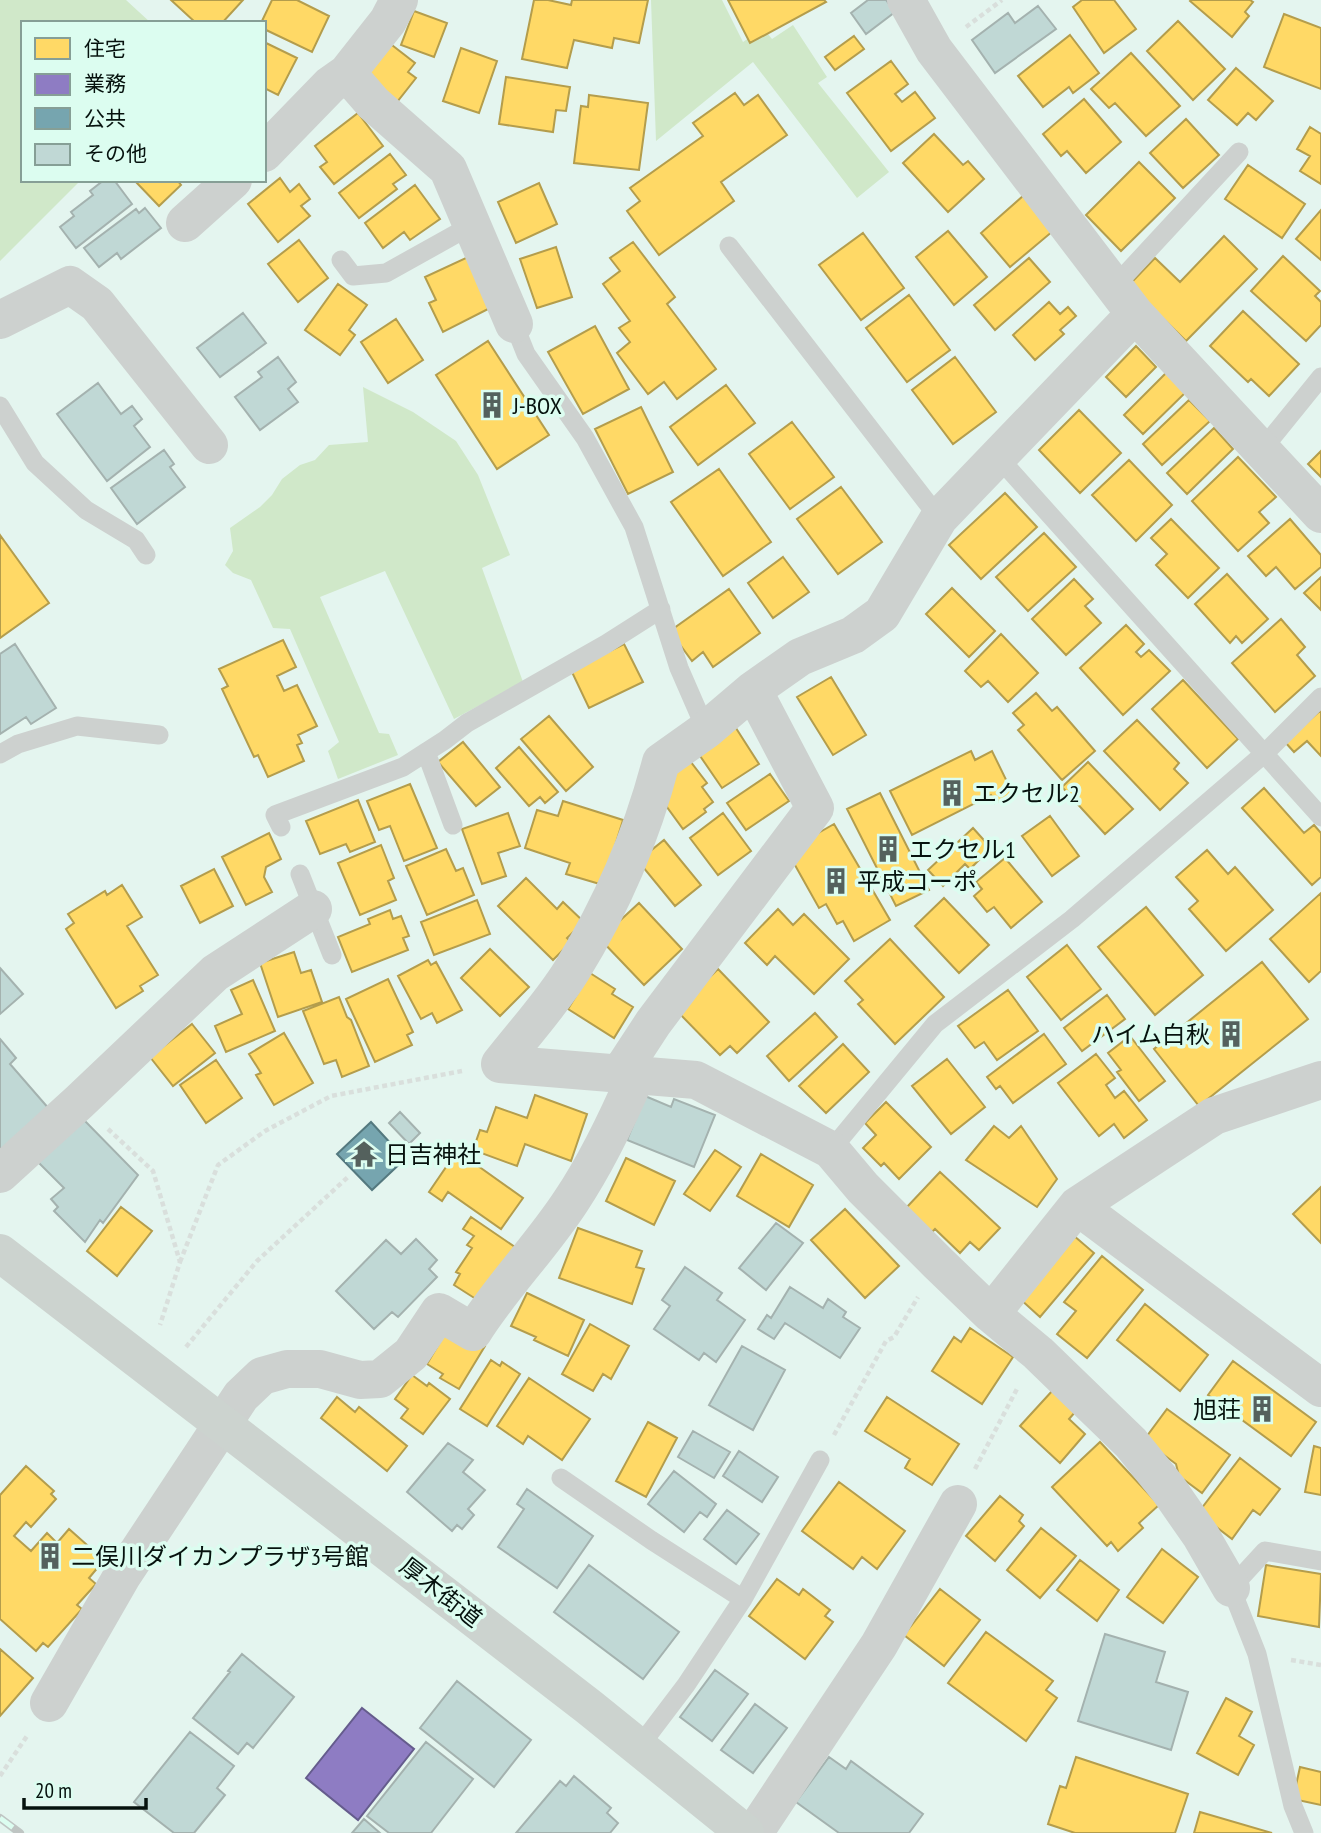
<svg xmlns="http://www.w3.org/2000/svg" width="1321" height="1833" font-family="'PT Sans Narrow','Noto Sans JP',sans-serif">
<rect width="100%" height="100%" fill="#e4f5ef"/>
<path fill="#d0e8c9" d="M0 0H126L151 23H23V180H81L0 261Z
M651 0H722L743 42 763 28 772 39 793 25 827 77 818 83 889 172 857 198 753 62 656 141Z
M363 387 413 412 456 441 478 475 510 555 482 568 523 682 454 719 385 571 320 597 379 733 389 734 398 755 338 779 328 751 339 742 290 629 273 628 251 580 233 573 225 565 233 551 230 528 260 507 272 495 282 479 300 465 315 460 329 445 368 442Z"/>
<path fill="#ffd966" stroke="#b49d4c" stroke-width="2" d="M171 0H243L222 23H196Z
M272 0H297L329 16 312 52 264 29V23H261Z
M534 0H548L571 5 572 0H648L639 43 614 38 612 48 574 40 567 68 522 59Z
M728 0H824L826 2 750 43Z
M1082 0H1114L1136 29 1104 53 1073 7Z
M1191 0H1250L1253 2 1245 12 1249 16 1232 37 1190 1Z
M414 11 447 23 434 57 401 45Z
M1284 14 1321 28V89L1264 67Z
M1178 21 1225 69 1193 100 1147 51Z
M1070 35 1099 73 1073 93 1069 87 1043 107 1018 76Z
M854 36 864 49 835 70 825 57Z
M264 42 297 58 278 95 264 88Z
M388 42 415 63 408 72 416 78 397 102 362 75Z
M461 48 497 61 479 113 443 101Z
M1131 53 1180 106 1146 136 1115 103 1109 108 1091 89Z
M891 61 908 84 895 94 902 102 915 92 935 118 891 151 847 93Z
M1236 68 1273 101 1256 120 1248 113 1237 125 1208 100Z
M506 77 570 87 566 111 556 110 553 132 499 124Z
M735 93 744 105 758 95 787 135 721 182 734 201 659 255 627 211 640 201 630 188 703 136 693 123Z
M589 95 648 103 639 170 574 163 581 106 588 107Z
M1084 99 1121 142 1086 173 1067 151 1061 156 1043 134Z
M358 113 383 146 334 184 320 167 327 162 315 146Z
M1186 119 1219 155 1183 188 1150 153Z
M1310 127 1321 134V184L1300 171 1310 156 1297 149Z
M934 134 963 165 968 161 984 179 948 212 903 163Z
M390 154 406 175 393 184 397 189 359 218 339 193Z
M1139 162 1175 198 1121 251 1086 215Z
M1248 165 1305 204 1282 238 1225 199Z
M280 178 290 192 299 184 310 199 301 206 310 216 278 242 248 204Z
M134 180H177L181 185 159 206Z
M539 183 557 224 516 243 498 202Z
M415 185 440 219 410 240 404 232 383 248 365 223Z
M1023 196 1053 231 1010 267 981 233Z
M1321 210V260L1296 239Z
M948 231 987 277 954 305 916 257Z
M863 233 904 288 861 320 819 265Z
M1224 236 1257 269 1186 341 1129 285 1155 258 1180 282Z
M299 240 328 278 298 302 268 264Z
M633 242 675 297 667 304 716 369 677 399 664 382 648 394 617 353 630 342 619 328 630 321 603 284 620 271 610 258Z
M556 247 572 297 537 308 520 259Z
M1283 256 1320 291 1315 296 1321 302V325L1306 341 1251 291Z
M468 257 492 307 443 332 429 303 436 300 425 277Z
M1029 258 1050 282 995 330 974 305Z
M338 284 367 305 349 330 355 335 340 355 305 330Z
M909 295 950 350 907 382 866 328Z
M1049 302 1060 314 1068 307 1076 316 1060 330 1064 334 1035 360 1013 335Z
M1243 311 1299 364 1269 396 1251 379 1248 382 1210 346Z
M396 319 423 360 388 383 361 342Z
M595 326 629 389 583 414 548 352Z
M488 341 549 435 497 469 436 375Z
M1136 346 1156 367 1126 397 1106 377Z
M955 357 996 412 953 444 912 390Z
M1168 371 1187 391 1143 434 1124 415Z
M726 385 755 423 698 465 670 427Z
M1189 400 1210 421 1162 465 1143 444Z
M641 407 673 472 628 494 595 429Z
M1079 410 1121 453 1080 493 1039 450Z
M792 422 834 477 790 509 749 454Z
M1214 428 1233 449 1187 494 1167 473Z
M1321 451V477L1308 464Z
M1238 457 1276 497 1259 512 1269 523 1238 551 1192 501Z
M1129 460 1172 505 1136 541 1092 495Z
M719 469 771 542 723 576 671 502Z
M841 487 882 542 838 574 797 519Z
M1005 493 1037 527 981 579 949 545Z
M1171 519 1219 568 1188 598 1156 565 1167 554 1151 538Z
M1290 519 1321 555V567L1295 589 1276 567 1266 576 1248 556Z
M1044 533 1076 567 1028 611 996 577Z
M0 535 49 603 0 638Z
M783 557 809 592 773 618 748 583Z
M1227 574 1268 619 1242 643 1236 636 1230 643 1195 604Z
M1321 577V610L1304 593Z
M1074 579 1093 599 1085 606 1101 623 1066 655 1032 619Z
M952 588 995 631 969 657 926 614Z
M729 589 760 633 713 667 703 652 692 661 670 631Z
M1281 619 1305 647 1297 655 1315 676 1275 712 1232 663Z
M1126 625 1144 644 1136 652 1141 657 1149 650 1170 671 1123 715 1080 668Z
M1001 634 1038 673 1008 702 988 681 981 687 965 671Z
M283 640 296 667 277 676 284 691 297 685 317 726 298 735 302 743 297 745 304 761 268 777 258 755 254 757 222 689 228 686 219 669Z
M624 644 643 682 589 708 571 670Z
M831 677 866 735 833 755 797 697Z
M1183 680 1238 739 1207 768 1152 709Z
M1036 693 1052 711 1057 707 1095 751 1062 780 1018 730 1024 725 1013 713Z
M1321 710V756L1307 741 1294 752 1285 742Z
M549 716 593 767 566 791 521 739Z
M1137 720 1179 763 1174 769 1188 783 1160 810 1104 751Z
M734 725 759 764 722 788 696 750Z
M463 742 500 787 476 806 438 762Z
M519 747 558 792 545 803 540 797 529 806 496 768Z
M971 751 975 760 992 751 1013 794 995 803 991 795 912 835 890 791Z
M687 757 707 783 702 787 713 802 704 809 706 812 683 829 656 792Z
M1088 762 1133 809 1105 834 1062 787Z
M770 774 789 801 746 830 727 803Z
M410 784 437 848 404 861 390 826 379 830 367 801Z
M1264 788 1304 833 1314 825 1321 833V877L1312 885 1242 808Z
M880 793 929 890 896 906 847 809Z
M358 800 375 842 350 852 346 844 320 854 306 821Z
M563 801 623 820 603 885 566 874 570 863 525 848 537 810 558 816Z
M508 813 520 846 498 853 506 876 482 884 462 829Z
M723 813 751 851 718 875 690 838Z
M1050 816 1079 856 1052 876 1022 836Z
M834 824 890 920 854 941 843 921 837 924 826 904 819 908 791 858 801 843Z
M973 828 991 848 970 869 965 864 943 886 928 870Z
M269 833 281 859 266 867 264 877 272 892 246 905 222 857Z
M664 840 701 885 675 906 638 861Z
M381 845 394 878 388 881 396 900 360 915 338 863Z
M446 849 456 871 463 868 474 895 427 915 406 866Z
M1207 850 1228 874 1235 867 1273 910 1226 951 1189 909 1198 901 1176 877Z
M1005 858 1042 902 1011 928 994 907 987 912 974 896 982 889 976 882Z
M214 869 233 906 200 923 181 886Z
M526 878 557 909 563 902 584 922 567 938 571 942 553 960 498 906Z
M122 885 142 917 127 926 158 975 140 986 143 991 116 1008 66 929 74 923 68 914 105 891 107 895Z
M1321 893V971L1309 982 1270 939Z
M944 898 989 945 959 973 915 926Z
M477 900 490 934 434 955 421 922Z
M639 903 682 949 644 985 600 939Z
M1146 907 1203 975 1155 1015 1098 947Z
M778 909 793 925 804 914 849 959 814 994 775 956 767 965 745 943Z
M390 910 393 919 401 916 409 936 403 938 408 950 352 972 338 937 370 924 368 919Z
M890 939 944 997 895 1044 858 1004 863 1000 845 981Z
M1067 945 1101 989 1061 1020 1027 977Z
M490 949 529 987 500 1016 461 978Z
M294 952 301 973 311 970 322 1002 278 1017 260 963Z
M428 960 431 965 436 962 462 1010 437 1023 432 1013 421 1019 398 976Z
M1262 962 1308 1019 1199 1106 1154 1049Z
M718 969 769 1022 737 1053 730 1046 720 1055 676 1010Z
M590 973 615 989 612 994 633 1007 614 1038 568 1009Z
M388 979 413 1032 407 1035 412 1045 375 1062 346 999Z
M253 980 275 1031 226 1052 215 1026 242 1014 231 990Z
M1008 990 1038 1031 997 1060 984 1042 975 1048 958 1026Z
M1107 995 1125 1019 1082 1051 1064 1028Z
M339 997 347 1017 351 1020 369 1066 342 1077 336 1060 324 1064 303 1011Z
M815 1013 837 1037 789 1081 767 1056Z
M192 1024 215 1053 173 1086 150 1057Z
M284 1033 313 1083 274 1105 256 1075 261 1073 249 1054Z
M1044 1034 1066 1064 1013 1103 1000 1086 996 1089 987 1077Z
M1130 1036 1165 1081 1139 1101 1117 1072 1121 1070 1108 1053Z
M843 1044 869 1072 826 1113 799 1086Z
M1096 1054 1115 1078 1106 1085 1115 1098 1124 1091 1147 1120 1124 1138 1114 1124 1099 1136 1058 1083Z
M947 1059 985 1107 951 1134 912 1086Z
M216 1060 242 1098 206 1123 180 1085Z
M535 1095 587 1114 571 1161 525 1144 517 1166 473 1150 480 1130 487 1132 496 1107 527 1118Z
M886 1102 931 1147 899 1179 884 1163 881 1166 863 1148 876 1135 865 1123Z
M994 1126 1009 1138 1021 1126 1057 1179 1037 1207 966 1160Z
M715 1150 741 1167 710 1211 684 1194Z
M457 1151 523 1198 501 1229 448 1192 442 1201 429 1192Z
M761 1154 813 1185 789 1227 737 1196Z
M626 1158 675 1181 654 1225 606 1201Z
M940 1172 1000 1228 979 1250 970 1242 960 1253 935 1229 932 1232 906 1208Z
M1321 1187V1243L1293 1214Z
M121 1207 152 1231 117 1276 87 1251Z
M845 1209 899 1266 865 1298 811 1240Z
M471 1217 515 1247 479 1301 454 1285 460 1274 456 1272 472 1248 467 1245 474 1236 463 1229Z
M578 1228 642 1251 636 1267 644 1269 632 1304 559 1278Z
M1073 1235 1094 1253 1040 1317 1019 1298Z
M1102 1256 1143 1290 1087 1358 1057 1334 1076 1311 1064 1302Z
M527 1293 584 1320 568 1356 534 1340 536 1337 511 1326Z
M1145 1304 1208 1355 1180 1391 1117 1340Z
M590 1324 629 1346 611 1379 603 1374 593 1391 562 1374Z
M450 1325 485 1346 459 1389 440 1378 443 1374 427 1364Z
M970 1328 1013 1357 982 1404 932 1371 954 1337 961 1342Z
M491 1360 500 1366 502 1362 520 1374 487 1426 460 1409Z
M1233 1361 1316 1422 1291 1456 1208 1395Z
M412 1375 427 1386 429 1383 450 1399 423 1434 401 1418 408 1409 395 1399Z
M529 1378 590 1419 562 1460 528 1436 523 1444 497 1426Z
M1053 1390 1076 1411 1069 1419 1085 1434 1060 1463 1020 1426Z
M337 1397 355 1412 359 1407 407 1446 387 1471 321 1418Z
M887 1397 959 1444 932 1485 905 1468 910 1459 865 1431Z
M1167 1409 1230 1455 1202 1493 1179 1476 1176 1464 1144 1440Z
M648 1422 677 1438 646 1497 616 1481Z
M1100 1442 1159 1505 1139 1523 1143 1528 1118 1551 1111 1542 1107 1546 1052 1487Z
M1314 1446 1321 1448V1495L1305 1492Z
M1240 1458 1280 1489 1260 1515 1253 1510 1232 1539 1198 1513Z
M26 1466 54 1491 51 1494 56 1499 31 1527 26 1522 14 1536 31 1551 47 1533 57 1543 69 1529 104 1560 89 1578 96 1584 77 1605 82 1609 48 1647 43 1643 36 1651 0 1619V1495Z
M839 1482 905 1531 877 1569 862 1557 853 1569 802 1531Z
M1000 1496 1023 1515 1019 1521 1024 1526 995 1561 966 1536Z
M1041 1528 1076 1556 1040 1598 1007 1570Z
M1162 1549 1198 1577 1163 1623 1127 1597Z
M1080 1560 1119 1590 1097 1621 1057 1590Z
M1266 1565 1321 1574 1319 1627 1258 1616Z
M777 1579 799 1595 803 1589 830 1610 825 1616 833 1622 805 1659 749 1616Z
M940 1589 980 1620 944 1666 904 1635Z
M986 1632 1053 1681 1046 1690 1057 1698 1026 1741 948 1683Z
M0 1649 33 1678 0 1716Z
M1226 1698 1252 1712 1239 1736 1254 1745 1238 1775 1197 1753Z
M1076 1757 1188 1794 1175 1833H1075L1048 1824 1060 1786 1066 1788Z
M1300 1767 1321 1772V1805L1293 1799Z
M1200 1812 1272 1833H1194Z"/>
<path fill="#8e7cc3" stroke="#655c8d" stroke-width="2" d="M362 1708 414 1749 358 1820 306 1778Z"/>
<path fill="#76a5af" stroke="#54797f" stroke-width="2" d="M371 1122 405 1159 372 1190 337 1154Z"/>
<path fill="#c0d8d5" stroke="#a4b2af" stroke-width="2" d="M868 0H886L895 12 866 34 851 13Z
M1038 6 1056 29 995 73 972 40 1008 13 1015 23Z
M104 180H114L132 204 76 248 60 227 74 216 71 212 93 195 90 191Z
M145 208 161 228 121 259 117 253 99 267 84 248 136 209 139 213Z
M243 313 266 343 220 377 197 348Z
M278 357 296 382 288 389 298 402 260 430 235 397 262 377 258 372Z
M98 383 121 414 132 406 142 419 134 426 150 447 107 481 57 414Z
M164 450 174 464 170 467 185 487 137 524 111 488Z
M15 644 56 708 31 724 26 717 0 734V654Z
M0 968 23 994 0 1014Z
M0 1039 16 1058 10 1064 50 1110 0 1154Z
M645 1096 671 1107 674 1099 715 1115 694 1167 627 1140Z
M400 1112 420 1133 409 1144 389 1123Z
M82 1118 138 1175 103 1223 100 1220 85 1242 54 1211 58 1207 51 1199 64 1188 37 1161Z
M776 1223 803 1243 766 1290 739 1268Z
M416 1239 437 1260 429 1269 437 1277 398 1317 392 1312 374 1329 336 1291 386 1240 401 1254Z
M685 1267 722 1293 717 1300 745 1320 716 1362 704 1353 699 1360 654 1329 670 1306 662 1300Z
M790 1287 823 1308 828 1299 846 1312 843 1317 860 1328 840 1358 785 1323 774 1339 758 1329 767 1315 771 1318Z
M742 1346 785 1370 753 1430 709 1405Z
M693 1431 730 1452 714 1478 678 1457Z
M448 1443 473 1460 463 1472 485 1490 468 1509 474 1515 462 1529 457 1525 452 1531 407 1492Z
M739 1451 778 1477 762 1502 723 1476Z
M674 1471 716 1504 707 1517 700 1512 684 1532 648 1504Z
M527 1489 593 1536 557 1588 498 1547 524 1509 517 1504Z
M727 1510 759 1534 736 1564 704 1539Z
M589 1565 679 1632 643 1679 554 1612Z
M1105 1634 1165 1652 1156 1682 1188 1692 1171 1750 1078 1721Z
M242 1654 294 1697 253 1748 247 1743 238 1754 193 1718 230 1672 228 1671Z
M715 1670 748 1694 712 1741 680 1717Z
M457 1681 531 1740 494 1787 420 1728Z
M755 1704 787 1728 753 1773 721 1750Z
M190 1732 234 1766 217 1788 225 1795 194 1833H174L134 1802Z
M426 1742 473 1779 431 1833H389L367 1816Z
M829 1757 846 1769 851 1761 923 1814 909 1833H839L796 1802Z
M574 1776 611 1808 607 1813 618 1823 610 1833H516L560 1781 566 1786Z
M364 1819 380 1833H352Z"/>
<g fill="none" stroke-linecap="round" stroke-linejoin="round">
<path stroke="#d9dfdc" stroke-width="4.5" stroke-dasharray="5 3.5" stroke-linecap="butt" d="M966 27 1002 0
M108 1129 153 1171 180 1262 160 1325
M180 1262 218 1165 265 1131 331 1096 462 1071
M186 1347 257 1261 349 1176
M834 1435 886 1341 894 1337 918 1297
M975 1469 1018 1387
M1291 1660 1321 1665
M0 1776 27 1736"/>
<path stroke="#cdd1cf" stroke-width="19" d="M729 246 939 518
M341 260 353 276 386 273 472 225
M1114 287 1239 152
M514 324 526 354 585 438 634 527 679 668 706 730
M0 406 35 463 86 510 136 540 146 555
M1261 451 1321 377
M998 457 1321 817
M426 752 453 825
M0 754 18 744 77 726 159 735
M281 827 275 815 403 767 445 740 467 723 606 644 661 609
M300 874 332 955
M831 1150 935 1024 1072 919 1265 753 1321 697
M561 1478 651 1540 743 1599
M639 1747 686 1685 743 1599 820 1460
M1304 1833 1293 1806 1257 1654 1231 1588 1265 1551 1321 1561"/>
<path stroke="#cdd1cf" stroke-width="38" d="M906 0 934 50 1135 314 1321 514
M347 73 373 103 448 169 514 324
M264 153 330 85 347 73 388 21 399 0
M185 223 233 180
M0 320 70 285 97 304 209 445
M500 1064C524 1033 552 1003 572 970 612 905 642 835 661 762L706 730 753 690 800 657 853 635 882 614 939 518 1135 314
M500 1064 696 1080 831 1150 863 1188 938 1263 991 1314 1038 1353 1131 1443 1169 1490 1201 1536 1231 1588
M619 1075 653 1023 815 808 753 690
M0 1174 79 1102 215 973 313 909
M1077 1206 1321 1388
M991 1314 1077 1206 1214 1116 1321 1080
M49 1703 122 1576 241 1396 262 1376 287 1369H320L360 1380 380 1379 411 1354 439 1312 473 1332C502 1286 541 1247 571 1201 597 1162 617 1120 636 1076
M754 1833 879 1645 958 1504"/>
<path stroke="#ccd3cf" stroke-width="38" d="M0 1253 589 1707 745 1833"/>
<defs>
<path id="rail" d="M0 1818 20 1833"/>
</defs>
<use href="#rail" stroke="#bfc5c3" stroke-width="8"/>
<use href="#rail" stroke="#dcfdf0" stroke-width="5" stroke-dasharray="16" stroke-linecap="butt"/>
</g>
<defs>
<symbol id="building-bare" viewBox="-9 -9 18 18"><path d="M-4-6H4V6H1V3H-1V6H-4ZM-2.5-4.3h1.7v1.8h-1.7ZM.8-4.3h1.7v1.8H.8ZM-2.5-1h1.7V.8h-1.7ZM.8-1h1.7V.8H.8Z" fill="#54615d" stroke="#dcfdf0" stroke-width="2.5" paint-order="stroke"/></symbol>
<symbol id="temple-bare" viewBox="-9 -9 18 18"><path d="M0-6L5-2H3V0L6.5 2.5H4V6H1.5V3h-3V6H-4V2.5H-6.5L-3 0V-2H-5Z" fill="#54615d" stroke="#dcfdf0" stroke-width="2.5" paint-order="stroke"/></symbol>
</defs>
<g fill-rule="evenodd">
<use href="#building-bare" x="473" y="386" width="38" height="38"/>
<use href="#building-bare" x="933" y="774" width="38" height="38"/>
<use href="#building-bare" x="869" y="830" width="38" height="38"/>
<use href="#building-bare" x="817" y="862" width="38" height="38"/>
<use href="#building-bare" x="1212" y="1015" width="38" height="38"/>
<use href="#temple-bare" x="345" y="1135" width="38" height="38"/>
<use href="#building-bare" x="1243" y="1390" width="38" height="38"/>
<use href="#building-bare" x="31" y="1537" width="38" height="38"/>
</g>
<g text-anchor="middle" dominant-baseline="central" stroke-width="7" stroke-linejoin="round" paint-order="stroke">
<g font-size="24" fill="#06120e" stroke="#dcfdf0" text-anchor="start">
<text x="513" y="405">J-BOX</text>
<text x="973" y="793">エクセル2</text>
<text x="909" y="849">エクセル1</text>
<text x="857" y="881">平成コーポ</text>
<text x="1210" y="1034" text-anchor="end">ハイム白秋</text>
<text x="385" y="1154">日吉神社</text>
<text x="1241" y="1409" text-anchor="end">旭荘</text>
<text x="71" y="1556">二俣川ダイカンプラザ3号館</text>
</g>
<g font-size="24" fill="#06120e" stroke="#dcfdf0">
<text transform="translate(441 1592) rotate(38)">厚木街道</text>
</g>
</g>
<rect x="21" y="21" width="245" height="161" fill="#dcfdf0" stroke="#869f96" stroke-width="2"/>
<rect x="35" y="38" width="35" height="21" fill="#ffd966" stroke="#869f96" stroke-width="2"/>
<text x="84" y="56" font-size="21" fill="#06120e">住宅</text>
<rect x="35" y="74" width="35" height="21" fill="#8e7cc3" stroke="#869f96" stroke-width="2"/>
<text x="84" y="91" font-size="21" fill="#06120e">業務</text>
<rect x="35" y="108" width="35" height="21" fill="#76a5af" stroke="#869f96" stroke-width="2"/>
<text x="84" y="126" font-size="21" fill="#06120e">公共</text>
<rect x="35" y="144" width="35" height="21" fill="#c0d8d5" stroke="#869f96" stroke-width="2"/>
<text x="84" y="161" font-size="21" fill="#06120e">その他</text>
<path d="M24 1798v10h122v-10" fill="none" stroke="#06120e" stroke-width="3.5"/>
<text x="35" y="1798" font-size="21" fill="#06120e" stroke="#dcfdf0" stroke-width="5" paint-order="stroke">20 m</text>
</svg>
